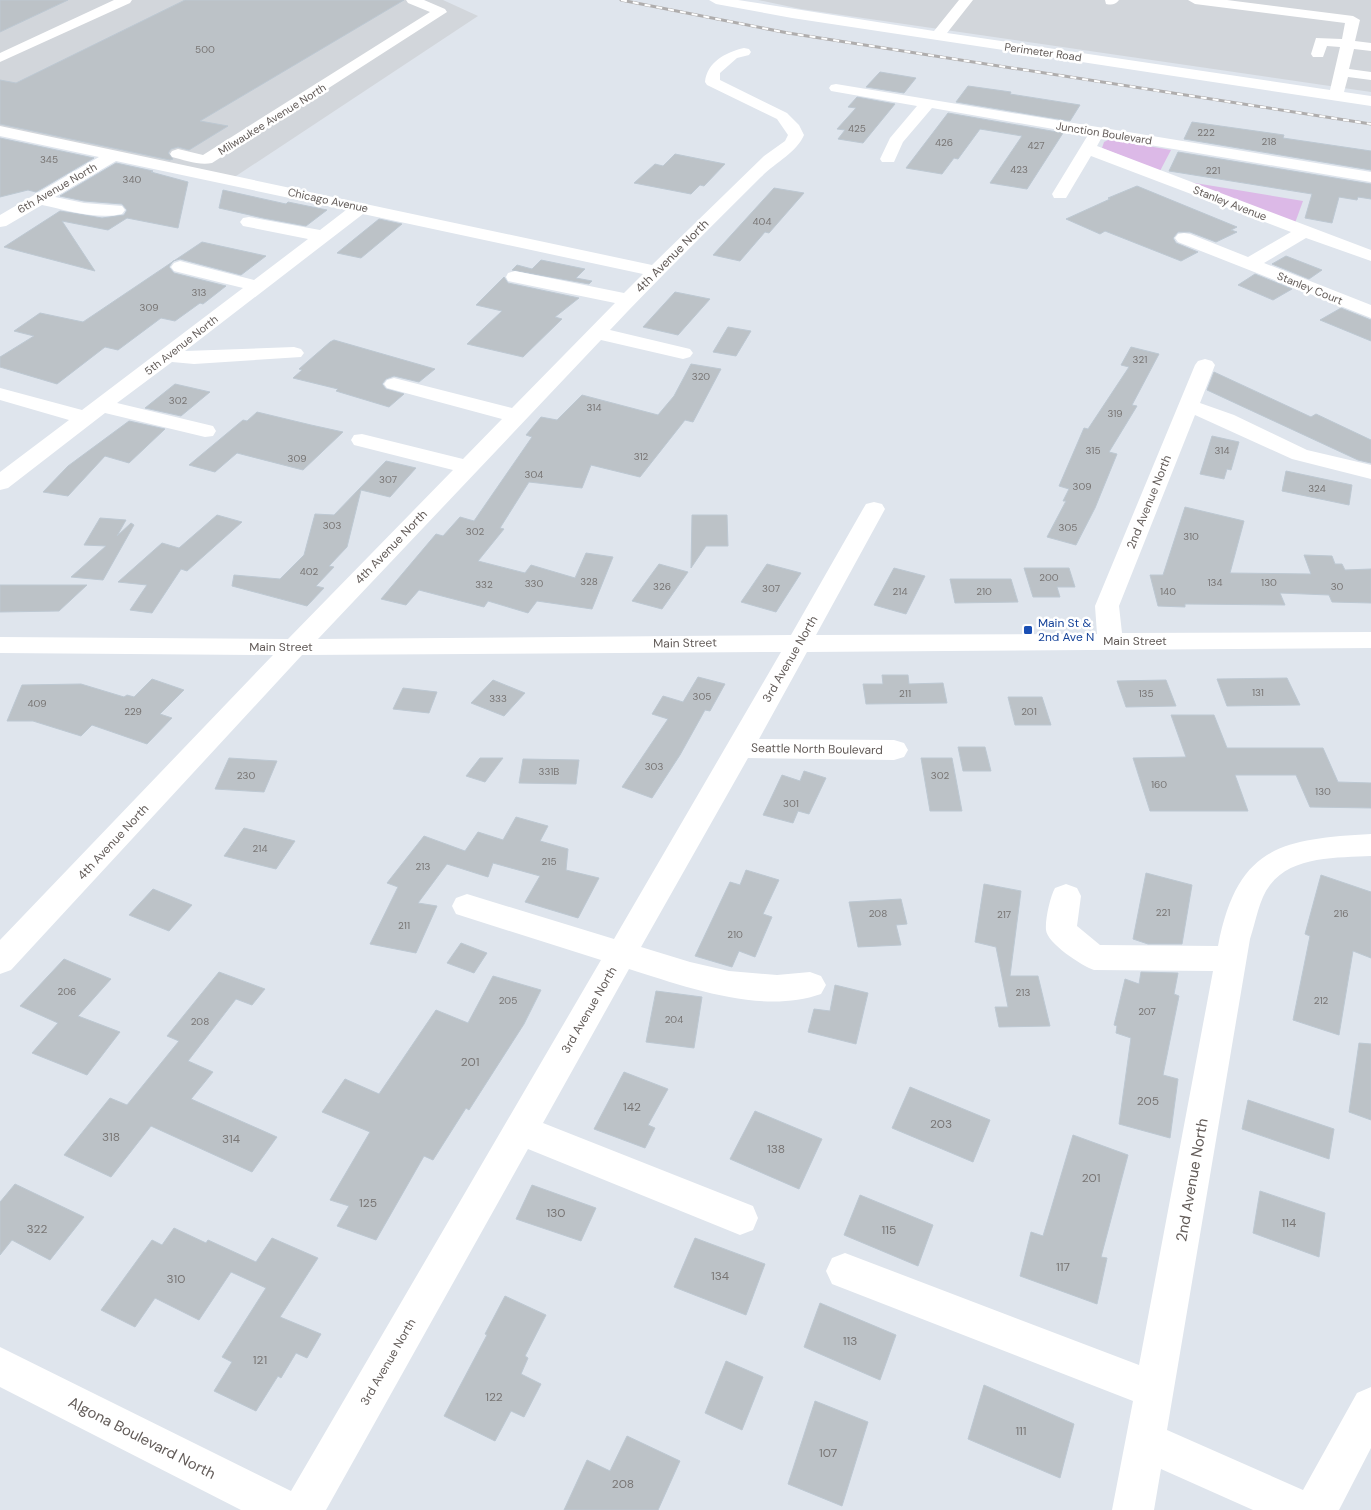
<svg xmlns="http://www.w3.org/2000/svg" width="1371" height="1510" font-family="'DM Sans',sans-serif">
<rect width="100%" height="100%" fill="#dfe5ed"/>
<path fill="#d2d6db" d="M0 0H443L478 16 230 180 0 131Z
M758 0H1371V92L801 9Z"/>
<path fill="#dcb9e7" d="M1108 140H1113L1171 150 1160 171 1102 148 1104 142Z
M1189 182 1303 201 1295 223Z"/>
<path fill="#bcc2c7" stroke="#bdc8d2" d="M0 0H68L0 32Z
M185 0H404L200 121 228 126 189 150 178 147 171 149 168 153 173 159 170 160 0 124V80L16 83Z
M880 72 916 78 904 93 866 87Z
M968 86 1011 92 1010 94 1080 105 1070 121 956 102Z
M857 97 895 104 863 143 838 139 845 130 837 129 856 108 848 107Z
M948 113 1063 133 1027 189 990 183 1022 136 980 129 958 159 954 158 942 174 906 168Z
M1192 122 1284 135 1283 138 1371 151V170L1184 139Z
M0 138 94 158 36 192 28 190 0 197Z
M1178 152 1371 184V199L1358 197 1357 200 1339 197 1332 223 1305 218 1312 194 1169 171Z
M675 154 725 164 704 186 700 185 691 194 634 183 655 164 663 166Z
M116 163 153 171 151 172 188 182 178 228 127 218 108 230 62 221 95 271 4 247 60 211 102 218 124 215 127 210 122 204 84 201 60 196Z
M1137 186 1237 227 1231 230 1237 232 1216 242 1190 232H1178L1173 238 1176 243 1198 252 1181 261 1105 231 1100 234 1066 219 1110 199 1108 198Z
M774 188 804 193 769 233 765 232 740 261 713 255Z
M223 190 286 204 288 202 327 210 306 226 263 218 219 208Z
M379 219 402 224 361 258 337 253Z
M202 242 266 256 241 275 180 259 173 261 169 267 174 273 226 286 203 304 200 303 175 321 161 318 118 350 105 347 57 384 0 367V357L34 336 14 331 40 313 83 322Z
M1286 256 1322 270 1309 279 1272 264Z
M541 260 585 269 576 278 592 281 589 284 512 270 517 265 532 269Z
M1255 274 1292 289 1273 300 1238 285Z
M504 277 508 283 579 298 555 317 562 319 523 357 467 344 502 311 476 305Z
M675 292 710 299 678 335 643 327Z
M1341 308 1371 320V341L1320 320Z
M728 327 751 331 736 356 713 352Z
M334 340 435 369 419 382 394 376 386 379 382 384 386 389 404 394 389 407 336 391 338 389 293 378 302 370 299 369 330 342Z
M1131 347 1159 354 1132 405 1137 406 1109 452 1117 454 1095 508 1076 545 1047 537 1066 501H1063L1069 489 1059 486 1084 428 1088 429 1129 367 1121 365Z
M691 364 721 369 693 422 685 420 640 477 591 465 582 488 529 482 500 528 504 529 478 561 525 573 531 565 575 578 586 553 613 557 592 609 537 601 528 613 488 601 484 607 419 590 406 605 381 599 436 534 443 536 460 517 474 521 532 437 526 435 541 417 557 420 582 395 658 415 674 396Z
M1214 372 1311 417 1316 414 1371 440V463L1358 460 1207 390Z
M175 384 210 392 181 416 145 408Z
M257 412 311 425 343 432 303 470 237 453 215 472 189 465 243 420 247 421Z
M129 421 165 429 129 463 105 456 68 496 43 492 68 466Z
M1212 436 1239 442 1231 470 1227 469 1224 479 1200 474Z
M386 461 416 468 390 497 361 490 347 547 329 566 334 567 316 586 324 588 307 606 232 586 234 575 280 579 304 555 315 514 334 515Z
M1286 471 1352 485 1349 505 1282 491Z
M1185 507 1244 521 1230 573 1311 574 1304 555 1332 556 1335 564H1342L1345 570 1371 569V603L1332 602 1329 595 1280 593 1285 605 1185 604V607L1158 606 1150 575H1163Z
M217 515 242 522 187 571 181 569 152 613 130 610 147 585 118 582 162 543 179 548Z
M692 515H727L728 546H706L691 568Z
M100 518 126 520 117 536 131 523 134 525 103 580 71 577 106 546 84 545Z
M659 564 688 572 662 609 632 601Z
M767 564 801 573 776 612 741 602Z
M894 568 925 576 906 614 874 605Z
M1024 568H1069L1075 587H1057L1060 597H1033Z
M950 579H1011L1018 602 955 603Z
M0 585H87L59 611 0 612Z
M882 675H908L909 684 943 683 947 703 866 704 863 684H883Z
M698 677 725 684 710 711 705 710 680 755 652 798 622 787 668 719 652 714 663 696 683 702Z
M1287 678 1300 705 1227 706 1217 679Z
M152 679 184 690 160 714 172 718 147 744 92 725 81 736 33 721H7L22 685 81 684 124 697 127 695 134 697Z
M493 680 525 693 504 716 471 703Z
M1166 680 1176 706 1126 707 1117 681Z
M403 688 437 692 429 713 393 709Z
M1008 697H1042L1051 725H1015Z
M1171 715H1214L1227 748H1323L1338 782 1371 783V808L1310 807 1296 775H1235L1248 811H1150L1133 758 1186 757Z
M958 747H985L991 771H963Z
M229 758 277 761 264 792 215 789Z
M480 758H503L485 782 466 776Z
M921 758H952L962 811H930Z
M523 759 579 760 576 784 519 783Z
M804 771 826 778 809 814 798 811 793 823 763 815 782 775 800 781Z
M516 817 548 826 540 841 568 849 566 870 599 878 578 918 525 902 540 876 493 863 488 877 447 864 418 903 437 906 416 953 370 944 398 887 387 883 424 836 465 851 478 832 503 840Z
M244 828 295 841 276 869 224 856Z
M746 870 779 880 763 914 772 917 755 957 739 951 732 967 695 956 730 882 740 885Z
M1146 873 1192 885 1182 944H1148L1133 939Z
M1321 875 1371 892V958L1353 951 1339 1035 1293 1020 1310 936 1305 934Z
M984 884 1021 891 1010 976H1038L1050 1026 999 1027 995 1007H1008L996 947 975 942Z
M153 889 192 905 169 931 129 915Z
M901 899 907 924 896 925 901 945 858 947 849 902Z
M461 943 487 953 474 973 447 963Z
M64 959 111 979 78 1016 120 1032 87 1075 32 1053 58 1023 20 1006Z
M219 972 265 989 252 1005 236 999 188 1061 213 1072 191 1099 277 1137 252 1172 151 1126 111 1177 64 1155 110 1098 127 1105 179 1041 167 1036Z
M1141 972 1178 973 1174 994 1179 996 1163 1075 1178 1079 1170 1138 1119 1124 1131 1038 1116 1033 1117 1026 1114 1025 1125 979 1139 984Z
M493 976 541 990 524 1024 469 1110 466 1108 433 1160 424 1156 376 1240 337 1226 349 1206 330 1200 370 1132 322 1112 345 1079 379 1094 436 1010 468 1023Z
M835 985 868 993 856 1044 808 1032 814 1009 830 1011Z
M656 991 702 997 694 1048 646 1042Z
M1359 1043 1371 1044V1120L1349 1112Z
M624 1072 668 1089 648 1125 655 1128 645 1148 594 1129Z
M910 1087 990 1120 973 1162 892 1128Z
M1248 1100 1334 1129 1329 1159 1242 1129Z
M755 1111 822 1139 799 1189 730 1159Z
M1073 1135 1128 1155 1101 1257 1107 1258 1097 1304 1020 1276 1031 1232 1043 1236Z
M15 1184 84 1217 50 1260 12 1240 0 1255V1202Z
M532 1185 596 1208 581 1241 516 1219Z
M1260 1191 1325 1213 1319 1257 1253 1233Z
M860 1195 933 1225 918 1266 844 1235Z
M174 1228 206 1243 208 1240 256 1262 272 1238 318 1258 280 1317 321 1334 307 1358 296 1353 281 1378 278 1376 256 1411 214 1391 232 1362 222 1357 266 1288 231 1272 199 1320 155 1298 135 1327 101 1310 152 1240 162 1245Z
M695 1238 765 1264 746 1315 674 1287Z
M505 1296 546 1315 525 1356 528 1358 521 1374 541 1384 524 1417 511 1411 495 1441 444 1416 487 1335 485 1334Z
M820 1303 896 1335 880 1380 804 1347Z
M726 1361 763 1377 742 1430 705 1413Z
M984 1385 1074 1424 1060 1478 968 1439Z
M815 1401 868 1422 842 1506 788 1484Z
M627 1436 680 1461 658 1510H564L587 1460 610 1471Z"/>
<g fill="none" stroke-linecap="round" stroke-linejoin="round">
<path fill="#fff" fill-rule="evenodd" d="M114 0H132L130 3 0 62V53Z
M406 0H424L445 9 447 12 212 163C200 166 184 160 172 157L170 154 172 151 178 149 203 155 430 12 408 3Z
M709 0H738L934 31 959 0H973L947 33 1330 90 1340 47 1327 46 1323 57H1313L1311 54 1316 38 1342 39 1345 23 1195 4 1188 0H1227L1353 16 1360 20 1355 41 1371 43V51L1354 49 1349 69 1371 72V80L1348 77 1344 92 1371 96V106L792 18 716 4Z
M1105 0H1119C1115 5 1112 5 1106 4Z
M744 48 749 49 751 52 749 55 737 58 720 73V80L787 113 799 125 804 135C797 152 775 163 761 177 710 228 659 278 610 330L690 349 693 353 690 357 683 359 601 340 318 639 791 635 863 509 866 504 874 502 882 504 885 509 816 635 1097 634 1095 606 1195 365 1198 361 1205 359 1212 361 1215 365 1200 403 1234 415 1307 450 1371 465V479L1292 459 1195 415 1119 606 1122 633 1371 632V648L807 652 759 739 894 740 904 743 908 750 904 757 894 760 748 758 641 947 690 962 729 971 777 975 810 972 821 976 826 985 821 994C761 1015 687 987 629 969L543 1123 753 1206 758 1218 753 1230 740 1235 528 1149 326 1510H241L0 1387V1347L291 1491 601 960 456 914 452 906 456 898 467 894 614 939 781 652 302 655 11 970 0 974V940L273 655 0 653V637L288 639 453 470 354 445 351 440 354 435 362 434 463 459 502 419 387 388 384 384 387 380 394 378 512 408 615 303 508 281 506 277 508 273 515 271 624 293 643 274 363 214 185 351 294 347 301 349 304 353 301 357 194 364 172 362 117 403 213 426 216 431 213 436 205 437 105 413 8 488 0 490V472L69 420 0 400V388L82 410 243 288 174 271 171 267 174 263 180 261 254 280 308 239 243 226 240 222 243 218 249 217 320 230 346 210 116 161 55 197 84 203 122 206 125 210 122 214C97 220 66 210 42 205L6 226 0 227V215L99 157 0 136V126L652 265 764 156 785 141 788 135 777 119 707 85 705 82C707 62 726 52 744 48Z
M836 84 1371 172V182L1102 137 1097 146 1371 250V261L1306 238 1264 263 1371 305V318L1178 242 1175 238 1178 234 1184 233 1190 234 1248 257 1291 232 1091 156 1066 198H1054L1052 194 1088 135 932 108 903 142 894 162H882L880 159 890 138 917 106 831 91 829 88 831 85Z
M1371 834V856C1338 858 1293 855 1270 885 1259 899 1256 921 1250 939L1167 1430 1303 1490 1357 1393 1371 1387V1448L1339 1510H1253L1161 1469 1154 1510H1112L1133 1401 832 1284 826 1271 832 1258 845 1253 1139 1365 1213 971 1094 970C1082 966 1047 943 1046 930 1045 920 1050 897 1055 888L1066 884 1077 888 1081 896 1077 926 1100 945 1218 946C1237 847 1280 839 1371 834Z"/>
<defs>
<path id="rail" d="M621 0 788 33 1371 124"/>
</defs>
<use href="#rail" stroke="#afadad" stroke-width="3"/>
<use href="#rail" stroke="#fff" stroke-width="2" stroke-dasharray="6" stroke-linecap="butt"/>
</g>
<rect fill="#1a4fb4" stroke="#fff" stroke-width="2" x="1023" y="625" width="10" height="10" rx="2.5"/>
<g text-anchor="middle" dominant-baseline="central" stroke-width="5" stroke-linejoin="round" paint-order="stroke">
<g font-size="10" fill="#787574">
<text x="205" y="49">500</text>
<text x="857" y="128">425</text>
<text x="1206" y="132">222</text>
<text x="1269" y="141">218</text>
<text x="944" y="142">426</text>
<text x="1036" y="145">427</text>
<text x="49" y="159">345</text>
<text x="1019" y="169">423</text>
<text x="1213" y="170">221</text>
<text x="132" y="179">340</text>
<text x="762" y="221">404</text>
<text x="199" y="292">313</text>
<text x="149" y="307">309</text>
<text x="1140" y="359">321</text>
<text x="701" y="376">320</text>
<text x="178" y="400">302</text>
<text x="594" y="407">314</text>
<text x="1115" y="413">319</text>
<text x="1093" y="450">315</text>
<text x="1222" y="450">314</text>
<text x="641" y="456">312</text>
<text x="297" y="458">309</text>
<text x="534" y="474">304</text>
<text x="388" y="479">307</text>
<text x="1082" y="486">309</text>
<text x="1317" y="488">324</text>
<text x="332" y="525">303</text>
<text x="1068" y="527">305</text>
<text x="475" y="531">302</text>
<text x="1191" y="536">310</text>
<text x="309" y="571">402</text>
<text x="1049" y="577">200</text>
<text x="589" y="581">328</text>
<text x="1215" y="582">134</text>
<text x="1269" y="582">130</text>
<text x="534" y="583">330</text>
<text x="484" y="584">332</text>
<text x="662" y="586">326</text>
<text x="1337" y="586">30</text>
<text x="771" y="588">307</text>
<text x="900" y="591">214</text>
<text x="984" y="591">210</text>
<text x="1168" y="591">140</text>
<text x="1258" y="692">131</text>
<text x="905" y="693">211</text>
<text x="1146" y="693">135</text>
<text x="702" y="696">305</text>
<text x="498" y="698">333</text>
<text x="37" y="703">409</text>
<text x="133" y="711">229</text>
<text x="1029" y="711">201</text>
<text x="654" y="766">303</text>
<text x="549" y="771">331B</text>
<text x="246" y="775">230</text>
<text x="940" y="775">302</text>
<text x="1159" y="784">160</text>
<text x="1323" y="791">130</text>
<text x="791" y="803">301</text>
<text x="260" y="848">214</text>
<text x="549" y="861">215</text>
<text x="423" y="866">213</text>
<text x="1163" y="912">221</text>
<text x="878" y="913">208</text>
<text x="1341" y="913">216</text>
<text x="1004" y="914">217</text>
<text x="404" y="925">211</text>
<text x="735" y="934">210</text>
<text x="67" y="991">206</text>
<text x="1023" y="992">213</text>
<text x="508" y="1000">205</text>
<text x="1321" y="1000">212</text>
<text x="1147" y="1011">207</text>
<text x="674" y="1019">204</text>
<text x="200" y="1021">208</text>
</g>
<g font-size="11" fill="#625b58" stroke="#fff">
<text transform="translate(1043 52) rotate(8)">Perimeter Road</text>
<text transform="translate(272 119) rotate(-32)">Milwaukee Avenue North</text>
<text transform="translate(1104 133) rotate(9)">Junction Boulevard</text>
<text transform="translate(57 188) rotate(-30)">6th Avenue North</text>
<text transform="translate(328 200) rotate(12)">Chicago Avenue</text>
<text transform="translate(1230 203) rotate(21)">Stanley Avenue</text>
<text transform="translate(1310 288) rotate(22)">Stanley Court</text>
<text transform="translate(181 345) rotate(-38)">5th Avenue North</text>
</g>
<g font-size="12" fill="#625b58" stroke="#fff">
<text transform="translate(672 256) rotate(-45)">4th Avenue North</text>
<text transform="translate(1149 502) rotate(-68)">2nd Avenue North</text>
<text transform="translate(391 547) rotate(-46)">4th Avenue North</text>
<text x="1135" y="641">Main Street</text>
<text transform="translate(685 643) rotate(-1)">Main Street</text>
<text x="281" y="647">Main Street</text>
<text transform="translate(790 659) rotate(-60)">3rd Avenue North</text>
<text transform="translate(817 749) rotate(1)">Seattle North Boulevard</text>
<text transform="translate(113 842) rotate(-47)">4th Avenue North</text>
<text transform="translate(589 1010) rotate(-60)">3rd Avenue North</text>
<text transform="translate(388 1362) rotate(-60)">3rd Avenue North</text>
</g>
<g font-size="12" fill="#164399" stroke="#fff" text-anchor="start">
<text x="1038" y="623">Main St &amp;<tspan x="1038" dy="14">2nd Ave N</tspan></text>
</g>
<g font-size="12" fill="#787574">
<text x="470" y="1062">201</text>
<text x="1148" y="1101">205</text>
<text x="632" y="1107">142</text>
<text x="941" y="1124">203</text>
<text x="111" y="1137">318</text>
<text x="231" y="1139">314</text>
<text x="776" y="1149">138</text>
<text x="1091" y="1178">201</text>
<text x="368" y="1203">125</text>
<text x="556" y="1213">130</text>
<text x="1289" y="1223">114</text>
<text x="37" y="1229">322</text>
<text x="889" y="1230">115</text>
<text x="1063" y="1267">117</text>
<text x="720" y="1276">134</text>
<text x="176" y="1279">310</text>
<text x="850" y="1341">113</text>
<text x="260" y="1360">121</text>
<text x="494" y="1397">122</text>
<text x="1021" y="1431">111</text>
<text x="828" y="1453">107</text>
<text x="623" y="1484">208</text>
</g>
<g font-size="15" fill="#625b58" stroke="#fff">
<text transform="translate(1192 1180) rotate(-80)">2nd Avenue North</text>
<text transform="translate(142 1438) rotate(27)">Algona Boulevard North</text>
</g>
</g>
</svg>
